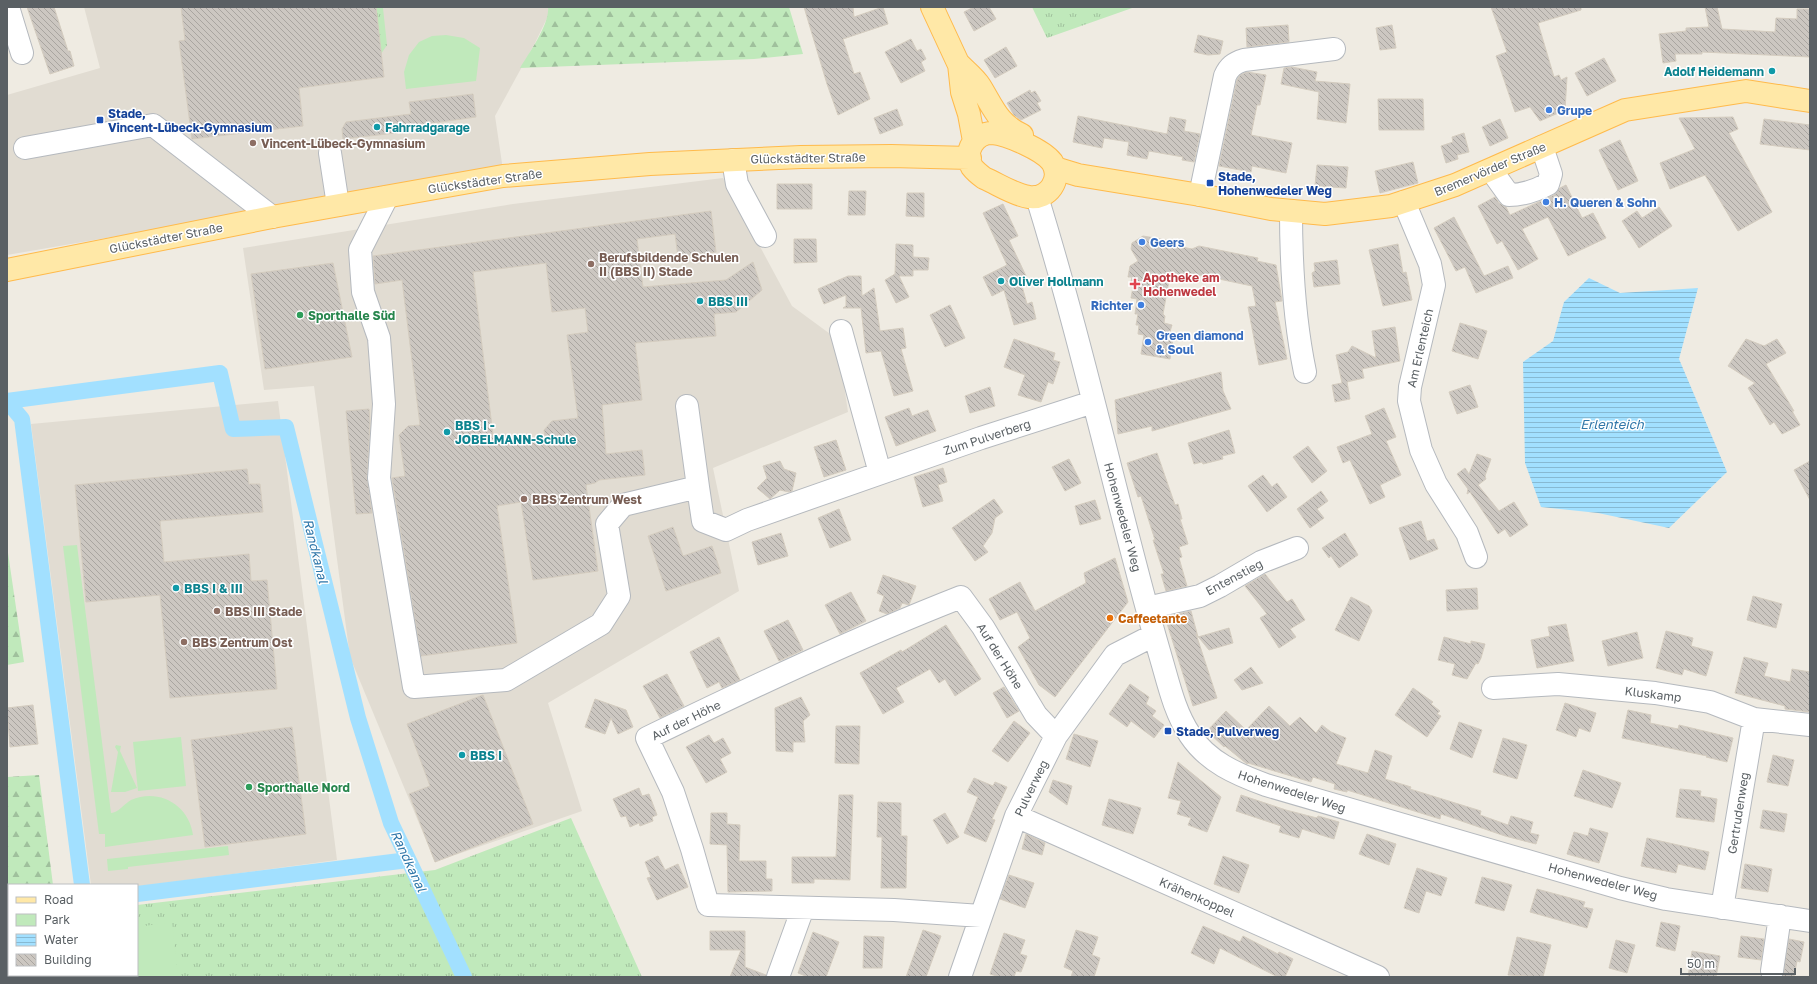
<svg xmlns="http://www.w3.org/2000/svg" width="1817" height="984" font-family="'Golos Text',sans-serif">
<defs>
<pattern id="grass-tufts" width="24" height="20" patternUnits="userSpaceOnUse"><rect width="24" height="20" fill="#c0e9bb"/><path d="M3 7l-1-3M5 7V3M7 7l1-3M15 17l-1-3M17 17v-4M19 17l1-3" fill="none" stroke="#9fc09c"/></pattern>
<pattern id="forest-firs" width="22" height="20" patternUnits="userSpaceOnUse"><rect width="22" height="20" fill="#c0e9bb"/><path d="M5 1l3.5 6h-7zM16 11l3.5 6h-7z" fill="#9fc09c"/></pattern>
<pattern id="water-rules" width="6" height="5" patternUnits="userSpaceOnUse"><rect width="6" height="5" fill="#a2e0ff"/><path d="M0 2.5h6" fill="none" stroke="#87b9d2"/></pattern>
<pattern id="building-back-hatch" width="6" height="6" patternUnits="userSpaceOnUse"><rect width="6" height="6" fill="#ccc7c1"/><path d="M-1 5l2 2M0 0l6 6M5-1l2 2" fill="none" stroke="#a9a5a0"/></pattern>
</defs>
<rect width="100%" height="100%" fill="#efebe2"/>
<path fill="#e1dcd2" d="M84 7H548L549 14 535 43 495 116 503 170 7 255V95L100 68Z
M723 178 792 306 837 339 848 412 713 468 739 591 548 703 582 811 435 862 350 657 314 386 264 390 243 248 513 204Z
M278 401 337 860 137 887V885H91L31 424Z"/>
<path fill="url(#grass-tufts)" d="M376 7 383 8 387 45 381 54Z
M1032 7H1135L1047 38Z
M571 818 642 977H7V919H9V975H137V905L435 870Z"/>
<path fill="url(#forest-firs)" d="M548 7H789L803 54 754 59 520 68C529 53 550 24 548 7Z
M7 546 24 662 7 665Z
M39 775 53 885H9V919H7V777Z"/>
<path fill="#c0e9bb" d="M446 35 464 38 480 48 476 81 406 89 404 72 409 55 419 42 432 36Z
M77 545 111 813C118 813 124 804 131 800 159 788 189 805 193 835L105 847V834H99L63 546Z
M181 737 186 786 138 791 133 742Z
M116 745 121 746 120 751 137 788 125 792H111L118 752 115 747Z
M228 846 229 855 128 867V869L108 871 107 859Z
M172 922 178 977H7V943H9V975H137V927Z"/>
<path fill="url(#water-rules)" d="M1589 278 1620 293 1698 288 1679 359 1727 472 1669 528 1598 513 1541 507 1525 463 1523 362 1553 341 1564 302Z"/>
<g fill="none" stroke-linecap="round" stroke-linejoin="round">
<path stroke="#a2e0ff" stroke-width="16" d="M7 401 220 373 233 429 286 427 358 718 391 823 464 977
M7 401 22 419 82 885
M137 894 408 860"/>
</g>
<path fill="url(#building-back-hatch)" stroke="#d4ccbf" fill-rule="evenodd" d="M27 7H54L68 51H70L74 66 50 74Z
M181 7H376L384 77 299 88 303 126 192 139 179 41 185 40Z
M804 7H853L854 17 883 7 888 24 843 39 854 74 860 72 870 99 838 115 827 84Z
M974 7H989L996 19 974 31 964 12Z
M1491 7H1581V10L1538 23 1554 77 1559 75 1561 80 1567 77 1565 110 1540 121 1530 107 1515 112 1496 56 1507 52Z
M1705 7H1717L1722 29 1775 32 1776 18 1797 19V9H1810V57L1702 52V54H1675L1676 61 1663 63 1659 34 1686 31V28L1709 27Z
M1288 25 1289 42 1247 47 1246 28Z
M1392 25 1396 48 1380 50 1376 28Z
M1198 35 1223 41 1220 54 1208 55 1194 52Z
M911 39 917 51 921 49 926 59 921 62 925 71 901 83 885 52Z
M1006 47 1017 66 995 78 984 60Z
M1604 58 1616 81 1587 96 1575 73Z
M1292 67 1317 72 1315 81 1350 84 1346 123 1317 119 1319 92 1281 84 1284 68Z
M1247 72 1266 75 1260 105H1257L1251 135 1292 143 1286 173 1252 166 1251 172 1219 166 1237 80 1240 75Z
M1030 90 1031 93 1035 91 1041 101 1037 103 1041 110 1021 120 1014 115 1007 103Z
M473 94 476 117 412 126 413 131 343 139 342 129 346 122 411 114 409 102Z
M1378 99H1423L1424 130H1379Z
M897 109 903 125 880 134 874 118Z
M1078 116 1167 134 1170 117 1186 120 1184 131 1200 134 1194 162 1182 160 1183 157 1149 151 1147 159 1127 155 1129 142 1104 138 1102 148 1073 142Z
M1733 117 1738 129 1729 133 1772 212 1738 231 1705 175 1670 189 1660 163 1695 149 1679 118Z
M1500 119 1508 138 1490 146 1482 127Z
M1764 119 1810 125V150L1760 144Z
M1464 133 1469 152 1457 155 1458 159 1446 163 1441 146 1453 142 1452 137Z
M1620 140 1638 181 1618 190 1599 150Z
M1413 162 1418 183 1380 193 1375 171Z
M1317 165 1348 167 1346 188 1315 186Z
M777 184H812V209H777Z
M1566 185 1582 218 1593 213 1606 238 1568 256 1548 217 1522 229 1538 259 1518 270 1502 241 1497 244 1478 206 1495 197 1499 203 1506 207 1510 215 1554 195 1560 188Z
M849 191H866L865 215H848Z
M907 193H924V217L906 216Z
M1003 204 1018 236 1009 240 1026 276 1020 279 1027 304 1032 302 1036 319 1014 325 1004 290 992 296 983 277 1007 265 983 213Z
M1659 207 1672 226 1639 248 1622 221 1637 211 1642 218Z
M711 211 716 252 678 257 675 234 637 239 643 287 726 280 753 262 762 290 736 312 714 314 716 336 635 343 642 400 602 405 606 454 642 450 645 475 599 480 595 483 586 485 598 571 533 580 521 502 497 506 517 643 421 656 392 478 405 476 399 435 408 426 420 425 402 280 375 284 373 256ZM546 263 552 312 585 308 588 332 567 335 578 418 552 421 544 430 545 437 494 443 473 272Z
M1454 217 1484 276 1508 266 1513 278 1476 293 1465 267 1456 271 1434 228Z
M1143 236 1178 242 1177 246 1192 249 1199 246 1258 258 1257 261 1276 265 1282 301 1275 302 1287 359 1259 365 1248 307 1256 306 1252 286 1200 275 1199 281 1170 275 1163 314 1165 316 1164 323 1172 325 1168 338 1173 339 1170 359 1141 354 1144 335 1138 334 1139 325H1136L1138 314H1135L1137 299 1131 298 1133 287 1130 286 1132 277H1128L1130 266 1138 261 1131 249 1132 243Z
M794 239H816L817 262 794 263Z
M896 244 913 245V257L929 258 928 270H913V276H899L909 297 896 303 885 280 895 274Z
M1398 244 1403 273 1406 272 1412 300 1383 306 1369 250Z
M1337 260 1340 284 1314 287 1312 273 1315 271 1314 263Z
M333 263 352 357 265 369 251 274Z
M848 276H861L862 296 874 288 880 331 903 328 906 348 901 349 913 391 894 396 881 351 866 353 861 308H843L846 306V295L824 304 818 289Z
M950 305 965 338 945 347 930 315Z
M1460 323 1487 331 1478 359 1452 351Z
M1395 327 1400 361 1362 369 1364 378 1347 382 1350 399 1335 402 1332 385 1342 383 1336 355 1348 352 1352 346 1376 358 1372 331Z
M1014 339 1055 353 1053 360 1060 362 1053 384 1048 382 1041 402 1018 395 1025 375 1004 367Z
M1746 339 1764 346 1777 339 1786 353 1766 364 1794 411H1792L1800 425 1782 434 1774 422 1770 425 1748 388 1755 383 1728 366Z
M1221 372 1223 391 1231 409 1152 431V426L1118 434 1115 400Z
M1470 385 1478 407 1457 414 1449 392Z
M990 387 995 406 970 413 965 396Z
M909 408 912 416 928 410 936 431 896 446 885 417Z
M1384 408 1396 437 1386 441 1401 475 1380 485 1385 497 1370 504 1350 460 1343 463 1337 447 1372 434 1365 416Z
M369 409 370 422 367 477 372 513 356 514 346 411Z
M1229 430 1235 453 1222 456 1223 459 1203 464 1202 462 1194 464 1188 443Z
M836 440 846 470 824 477 814 447Z
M1308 446 1327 471 1312 483 1293 457Z
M1157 453 1175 505 1178 504 1182 519H1180L1188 544 1179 547 1182 557 1179 558 1187 586 1166 591 1161 574H1164L1153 540H1155L1141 496 1138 497 1127 463Z
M1477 454 1491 459 1485 476 1486 479 1478 485 1499 511 1514 502 1528 525 1510 537 1505 529 1498 534 1470 492 1467 494 1468 489 1457 474 1465 468 1469 474Z
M1069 459 1081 483 1065 491 1052 467Z
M780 461 784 469 796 473 792 491 789 492 780 490 770 499 757 488 767 478 763 466Z
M1810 461V500L1794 470Z
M943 468 947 482 938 485 943 501 923 507 914 477Z
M247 469 249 484H260L263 512 160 521 164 562 249 554 251 581 267 580 277 689 170 698 160 595 86 602 75 485Z
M1263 475 1272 487 1277 483 1287 497 1267 512 1248 486Z
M1321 491 1328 501 1317 509 1324 518 1310 528 1297 509Z
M994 499 1003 512 995 518 992 533 983 546 988 552 975 561 952 528Z
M1095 500 1101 519 1080 525 1075 506Z
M839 509 851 540 830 548 818 518Z
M1421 521 1427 541 1434 539 1438 549 1410 560 1399 528Z
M673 527 683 556 712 546 721 573 666 591 648 536Z
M781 533 788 556 758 565 752 542Z
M1345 533 1358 555 1339 568 1331 556 1329 558 1322 548Z
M1115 558 1128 602 1055 697 1039 685 1018 647 1030 638 1017 612 1000 620 989 599 1020 582 1035 611 1086 583 1084 573Z
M1265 574 1287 602 1292 599 1305 620 1290 629 1296 637 1279 648 1260 618 1267 614 1245 586Z
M883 575 916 586 909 605 902 603 900 608 887 614 879 611 884 596 877 593Z
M1477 588 1478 609 1447 611 1446 590Z
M851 592 866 621 840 634 825 605Z
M1753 596 1782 604 1776 628 1747 620Z
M1351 597 1369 606 1372 611 1359 641 1335 630Z
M1191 611 1198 637 1229 628 1233 643 1209 650 1196 634 1217 698 1193 706 1165 617Z
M788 620 803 650 779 661 764 631Z
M1566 624 1574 661 1537 668 1531 640 1550 636 1548 627Z
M946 625 981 679 955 696 945 679 939 683 930 669 896 688 904 702 883 714 860 673 901 650 902 652Z
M1666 631 1693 638 1691 646 1713 652 1706 676 1684 669 1682 675 1656 668Z
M1637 632 1643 658 1608 666 1602 641Z
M719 637 740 680 722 688 719 682 707 688 690 652Z
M1444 637 1471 644V641L1485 644 1481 658 1478 664 1476 663 1467 679 1452 675 1455 664 1438 660Z
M1744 657 1768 663 1764 676 1790 682 1792 669 1810 672V712L1785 709V706L1735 693Z
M1251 667 1263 683 1242 690 1234 680Z
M667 674 684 706 660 718 643 686Z
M1130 684 1149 697 1146 704 1156 711 1152 716 1164 725 1154 738 1131 721 1127 727 1109 714Z
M1004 687 1019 711 1007 718 993 693Z
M1413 688 1433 702 1431 704 1440 711 1437 714 1441 716 1427 737 1395 715Z
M483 695 533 824 435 862 409 794 430 786 407 724Z
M801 697 810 715 803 721 805 742H793V752L776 751 775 708Z
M595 699 626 710 633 727 618 734 611 718 605 734 585 727Z
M1565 703 1596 713 1590 732 1579 728 1576 737 1556 730Z
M33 705 38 744 10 747 7 708Z
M1269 706 1290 726 1300 717 1316 733 1322 725 1331 732 1346 738 1336 764 1368 773 1375 750 1392 756 1385 779 1411 787 1410 789 1481 811 1480 815 1508 825 1511 816 1533 822 1530 833 1539 835 1536 844 1505 836 1441 814 1440 819 1347 790V792L1334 789 1335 784 1313 777 1311 782 1248 763 1247 764 1225 746 1224 747 1207 731 1226 711 1246 730Z
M1628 710 1651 715 1650 723 1678 729 1679 725 1733 738 1727 762 1706 757 1707 756 1622 738Z
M1014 721 1030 733 1008 762 992 751Z
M1459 722 1482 730 1472 758 1450 749Z
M836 726H860L859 764 835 763Z
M292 727 306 834 205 847 191 740Z
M1074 734 1098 741 1090 767 1066 759Z
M709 735 714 743 723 738 731 753 720 759 727 772 706 783 686 747Z
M1503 738 1527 745 1517 779 1493 772Z
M1773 755 1794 760 1788 786 1767 782Z
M1178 762 1221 797 1207 832 1188 825 1191 818 1177 814 1181 801 1168 798Z
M1583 770 1621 783 1612 808 1574 796Z
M974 778 993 786 995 782 1007 787 992 819 995 820 986 842 964 833 978 797 967 792Z
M1053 780 1072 786 1067 805 1049 792Z
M639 788 642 796 649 794 657 815 652 817 653 821 640 826 639 823 630 827 626 816 621 817 613 799Z
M1680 789 1701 791 1700 796 1717 799 1714 822 1676 817Z
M839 795H853L850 880 814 879V883H792V857H836Z
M1241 795 1286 810 1317 818 1318 816 1339 822 1334 839 1302 829 1299 838 1279 832 1281 826 1236 811Z
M1109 799 1141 808 1133 834 1102 825Z
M878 802 901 803V836H907L906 888H881L882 837H877Z
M1763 810 1787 814 1784 832 1760 828Z
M711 813H727V824L740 825 739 861H766V879H772V891L728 892 727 845 710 844Z
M945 813 959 837 947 844 933 820Z
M1590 828 1608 833 1599 863 1567 854 1574 832 1588 836Z
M1026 834 1045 843 1042 855 1022 849Z
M1367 834 1396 844 1389 865 1359 854Z
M1647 838 1709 852 1705 870 1678 864 1676 873 1641 866Z
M658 856 665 870 678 864 688 887 657 900 647 878 651 877 645 862Z
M1223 856 1249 865 1239 893 1214 884Z
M1745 864 1772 869 1768 892 1741 888Z
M1417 868 1447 878 1441 896 1426 891 1419 913 1404 908Z
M1009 875 1034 883 1025 908 1000 899Z
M1482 877 1512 885 1504 911 1475 903Z
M1537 889 1585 902 1583 907 1593 909 1587 928 1530 912Z
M1661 922 1680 926 1675 951 1656 946Z
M1203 926 1240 942 1243 936 1278 954 1279 952 1293 959 1285 977H1278L1220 948 1214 964 1191 953Z
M923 930 941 936 926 977H906Z
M1076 930 1098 937 1092 955 1100 958 1094 977H1071L1073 971 1064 967Z
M710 931H745V967L766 975V977H730L741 950H710Z
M813 932 839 942 826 977H808L798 973Z
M1004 933 1025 940 1020 954 1027 956 1021 972 1016 971 1014 977H1000L990 974Z
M864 936 884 937 882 968H863Z
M1741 936 1764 939 1761 960 1738 957Z
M1517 937 1551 945 1543 977 1508 975Z
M1789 939 1804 942 1800 962 1797 961 1794 977H1783Z
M1616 940 1635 945 1627 973 1609 968Z
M1692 951 1720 956 1716 977H1688Z"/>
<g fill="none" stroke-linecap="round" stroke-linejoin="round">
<defs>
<path id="minor" d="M8 7 22 53
M25 148 153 125 272 217
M330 153 338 205
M733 160 737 184 765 236
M1491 170 1509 195C1524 195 1535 191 1548 184L1551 174 1542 147
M1200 195 1225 76C1229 67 1234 63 1244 60L1334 49
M387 197 360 250 363 292 379 338 384 404 379 478 414 687 506 680 601 624 619 596 607 524 623 505 698 487 687 406
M1037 197C1075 320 1104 446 1137 571 1145 602 1154 634 1163 665 1170 690 1176 714 1190 735 1208 762 1236 774 1266 785L1620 888 1666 899 1810 921
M1404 202 1430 264 1434 285 1410 387 1409 401 1421 450 1436 484 1467 533 1476 557
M1291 211C1291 265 1294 319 1305 372
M841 331 880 473
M698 487 703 521 726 530 747 520 981 438 1093 402
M1147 608 1200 596 1220 586 1261 562 1297 548
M1493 688 1558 684 1655 693 1710 702 1754 719 1810 725
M1016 816 1378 977
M1722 908 1754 719
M981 916 894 910 708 905 692 849 673 792 647 738C750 688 854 639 961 597L983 627 1036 715 1056 736
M1772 971 1780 916
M778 977 803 908
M960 977 1016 816 1056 736 1115 655 1154 635"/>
<path id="major" d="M932 7 965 78
M959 64C966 71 975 78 980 86 993 107 998 124 1022 135
M959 64 962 92 969 114 974 141
M992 133C1007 134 1043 150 1052 162 1063 179 1048 200 1029 197 1014 195 998 184 984 178 980 175 975 171 972 167 963 151 975 133 992 133Z
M1055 168 1078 175 1200 195 1271 209 1325 214 1391 206 1455 185 1625 110 1746 91 1810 101
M7 270 272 217 503 176 650 164 801 157 891 156 970 158"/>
</defs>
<use href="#minor" stroke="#b5b9be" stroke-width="24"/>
<use href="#major" stroke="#ffba4b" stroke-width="24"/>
<use href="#minor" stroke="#fff" stroke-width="22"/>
<use href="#major" stroke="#ffe8a7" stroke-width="22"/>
</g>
<g fill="#0f9aa8" stroke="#fff" stroke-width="1.5">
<circle cx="1772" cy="71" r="4"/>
<circle cx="377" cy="127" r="4"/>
<circle cx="1001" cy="281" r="4"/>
<circle cx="700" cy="301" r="4"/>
<circle cx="447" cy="432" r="4"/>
<circle cx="176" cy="588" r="4"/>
<circle cx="462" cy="755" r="4"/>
</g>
<g fill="#3f7fe0" stroke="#fff" stroke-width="1.5">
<circle cx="1549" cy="110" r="4"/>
<circle cx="1546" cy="202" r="4"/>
<circle cx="1142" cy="242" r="4"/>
<circle cx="1141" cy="305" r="4"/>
<circle cx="1148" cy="342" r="4"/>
</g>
<g fill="#1a4fb4" stroke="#fff" stroke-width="1.5">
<rect x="96" y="116" width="8" height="8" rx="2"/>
<rect x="1206" y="179" width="8" height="8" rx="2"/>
<rect x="1164" y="727" width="8" height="8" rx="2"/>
</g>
<g fill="#8d6e63" stroke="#fff" stroke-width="1.5">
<circle cx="253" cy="143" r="4"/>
<circle cx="591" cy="264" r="4"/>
<circle cx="524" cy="499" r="4"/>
<circle cx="217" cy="611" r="4"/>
<circle cx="184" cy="642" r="4"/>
</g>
<path fill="#e0444e" stroke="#fff" stroke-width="1.5" d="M1133 278h4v4h4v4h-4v4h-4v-4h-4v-4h4z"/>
<g fill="#2e9e5b" stroke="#fff" stroke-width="1.5">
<circle cx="300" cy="315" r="4"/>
<circle cx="249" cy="787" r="4"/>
</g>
<circle fill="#e8710a" stroke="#fff" stroke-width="1.5" cx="1110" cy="618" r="4"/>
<g text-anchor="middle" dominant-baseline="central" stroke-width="3" stroke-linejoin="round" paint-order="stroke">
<g font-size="12" font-weight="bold" fill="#0d838f" stroke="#fff" text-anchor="start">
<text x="1764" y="71" text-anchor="end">Adolf Heidemann</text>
<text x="385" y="127">Fahrradgarage</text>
<text x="1009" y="281">Oliver Hollmann</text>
<text x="708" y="301">BBS III</text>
<text x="455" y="425">BBS I -<tspan x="455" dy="14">JOBELMANN-Schule</tspan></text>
<text x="184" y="588">BBS I &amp; III</text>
<text x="470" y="755">BBS I</text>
</g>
<g font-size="12" font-weight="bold" fill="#366cbe" stroke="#fff" text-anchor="start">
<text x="1557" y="110">Grupe</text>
<text x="1554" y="202">H. Queren &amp; Sohn</text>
<text x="1150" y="242">Geers</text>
<text x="1133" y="305" text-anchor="end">Richter</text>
<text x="1156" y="335">Green diamond<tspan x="1156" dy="14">&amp; Soul</tspan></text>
</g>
<g font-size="12" font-weight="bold" fill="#164399" stroke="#fff" text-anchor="start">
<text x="108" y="113">Stade,<tspan x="108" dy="14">Vincent-Lübeck-Gymnasium</tspan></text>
<text x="1218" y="176">Stade,<tspan x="1218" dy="14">Hohenwedeler Weg</tspan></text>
<text x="1176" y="731">Stade, Pulverweg</text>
</g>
<g font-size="12" font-weight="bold" fill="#785e54" stroke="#fff" text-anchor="start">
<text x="261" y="143">Vincent-Lübeck-Gymnasium</text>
<text x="599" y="257">Berufsbildende Schulen<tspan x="599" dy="14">II (BBS II) Stade</tspan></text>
<text x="532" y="499">BBS Zentrum West</text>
<text x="225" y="611">BBS III Stade</text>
<text x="192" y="642">BBS Zentrum Ost</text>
</g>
<g font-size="12" fill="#5a6064" stroke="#fff">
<text transform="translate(808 158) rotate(-1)">Glückstädter Straße</text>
<text transform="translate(1490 169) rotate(-23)">Bremervörder Straße</text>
<text transform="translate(485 181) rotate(-8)">Glückstädter Straße</text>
<text transform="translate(166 238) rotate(-11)">Glückstädter Straße</text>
<text transform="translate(1420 348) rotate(-77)">Am Erlenteich</text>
<text transform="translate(987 437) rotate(-18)">Zum Pulverberg</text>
<text transform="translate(1123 517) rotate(75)">Hohenwedeler Weg</text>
<text transform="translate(1234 577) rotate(-28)">Entenstieg</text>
<text transform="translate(1000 656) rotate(58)">Auf der Höhe</text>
<text transform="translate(1653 694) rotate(7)">Kluskamp</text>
<text transform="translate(686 720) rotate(-26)">Auf der Höhe</text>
<text transform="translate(1031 788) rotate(-64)">Pulverweg</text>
<text transform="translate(1292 791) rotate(18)">Hohenwedeler Weg</text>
<text transform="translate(1738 813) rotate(-81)">Gertrudenweg</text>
<text transform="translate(1603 881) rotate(15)">Hohenwedeler Weg</text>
<text transform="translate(1197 897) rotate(24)">Krähenkoppel</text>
</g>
<g font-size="12" font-weight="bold" fill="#be3a42" stroke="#fff" text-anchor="start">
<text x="1143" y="277">Apotheke am<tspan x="1143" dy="14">Hohenwedel</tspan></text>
</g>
<g font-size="12" font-weight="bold" fill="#27864d" stroke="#fff" text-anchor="start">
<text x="308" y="315">Sporthalle Süd</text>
<text x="257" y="787">Sporthalle Nord</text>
</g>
<g font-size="12" font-weight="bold" fill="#c56008" stroke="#fff" text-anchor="start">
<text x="1118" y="618">Caffeetante</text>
</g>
<g font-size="13" font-style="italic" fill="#2f77a9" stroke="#fff">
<text x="1612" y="424">Erlenteich</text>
<text transform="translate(316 551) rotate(76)">Randkanal</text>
<text transform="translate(409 861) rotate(65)">Randkanal</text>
</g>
</g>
<rect width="1817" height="984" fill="none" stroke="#5a6064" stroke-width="16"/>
<rect x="8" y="884" width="130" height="92" fill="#ffffff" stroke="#bdbfc1"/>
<rect x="16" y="897" width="20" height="6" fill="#ffe8a7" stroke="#bdbfc1"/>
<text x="44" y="904" font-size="12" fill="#5a6064">Road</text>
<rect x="16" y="914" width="20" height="12" fill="#c0e9bb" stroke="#bdbfc1"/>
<text x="44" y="924" font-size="12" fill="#5a6064">Park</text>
<rect x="16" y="934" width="20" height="12" fill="url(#water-rules)" stroke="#bdbfc1"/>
<text x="44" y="944" font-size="12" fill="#5a6064">Water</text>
<rect x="16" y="954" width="20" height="12" fill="url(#building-back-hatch)" stroke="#bdbfc1"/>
<text x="44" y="964" font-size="12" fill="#5a6064">Building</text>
<path d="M1681 968v6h114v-6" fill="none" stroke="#5a6064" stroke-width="2"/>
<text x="1687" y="968" font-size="12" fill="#5a6064" stroke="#ffffff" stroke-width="3" paint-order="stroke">50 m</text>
</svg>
